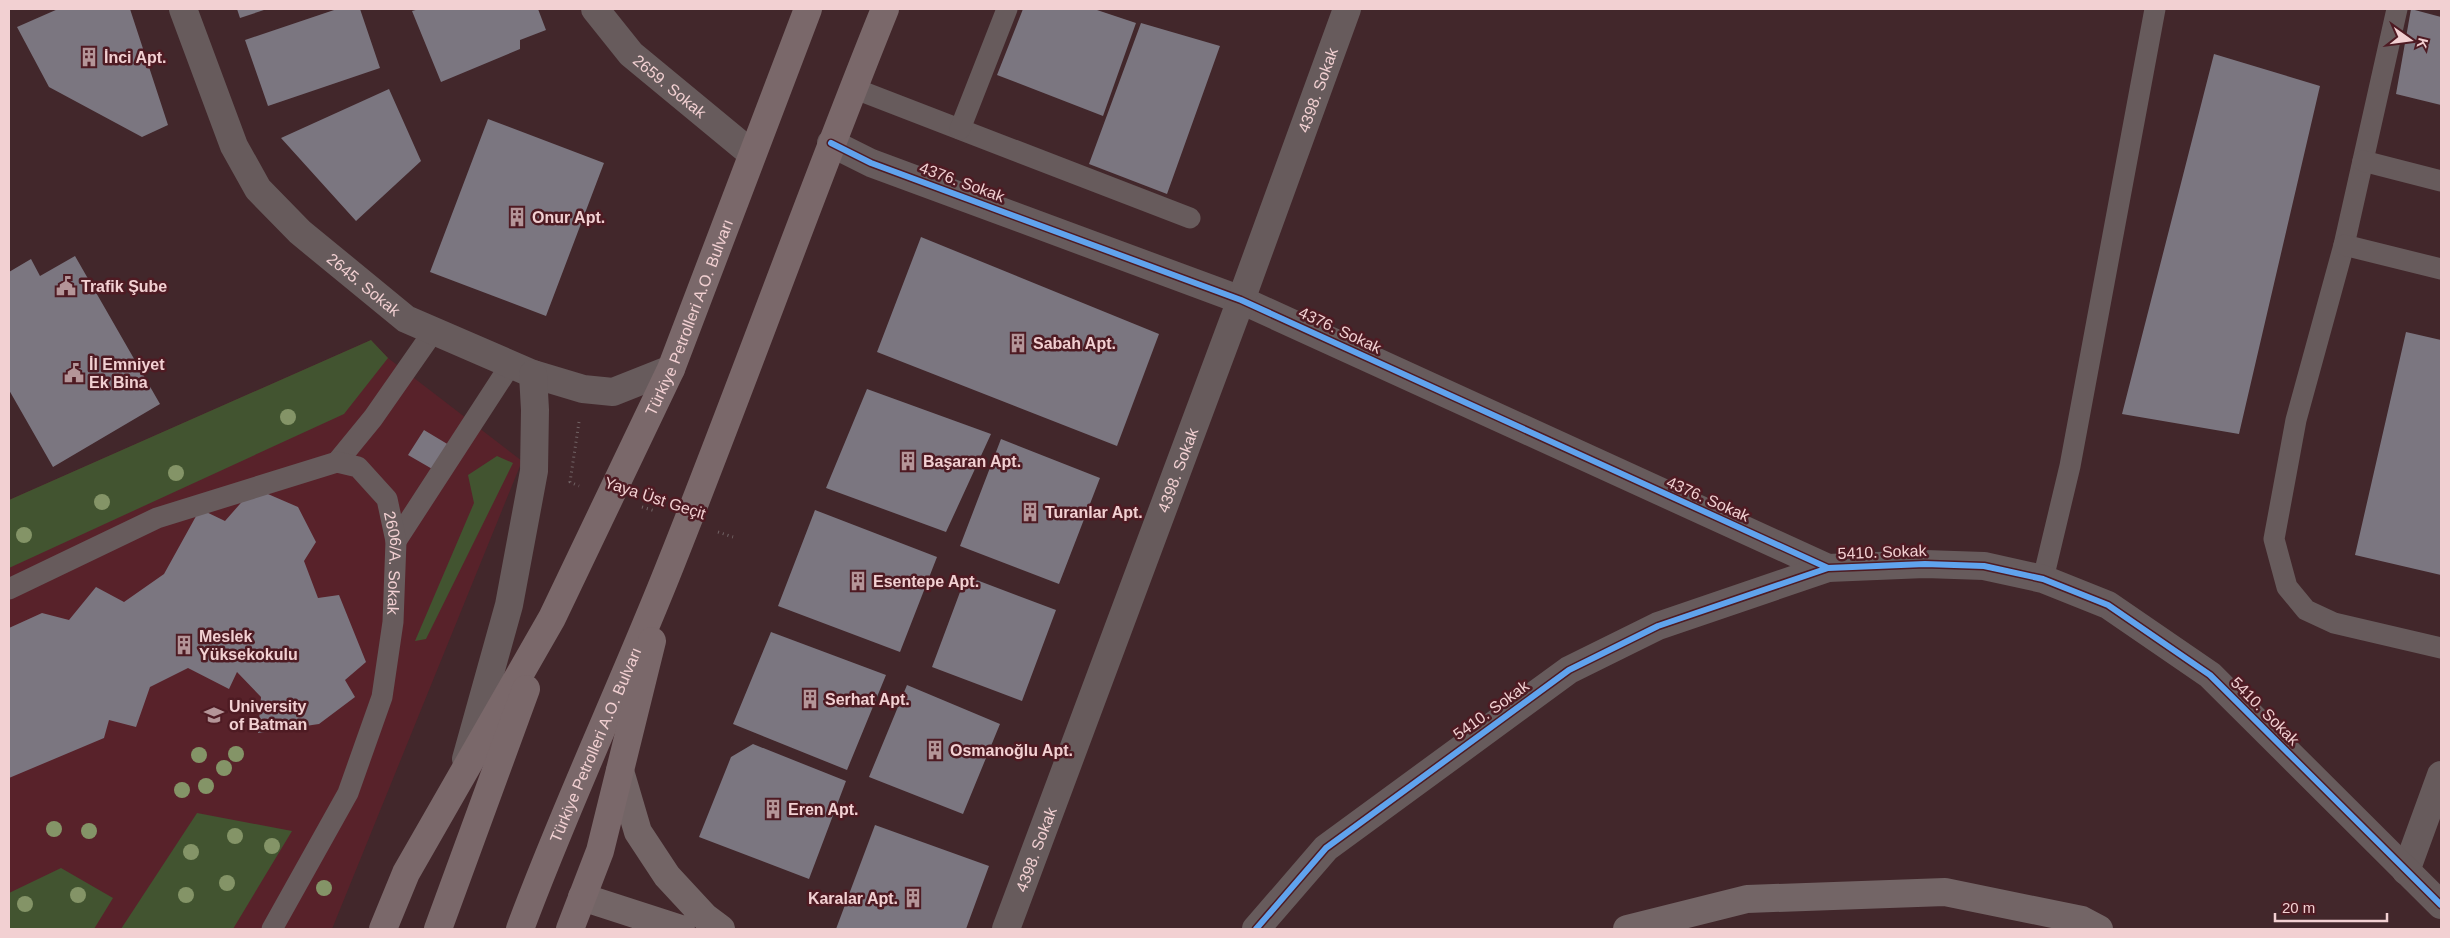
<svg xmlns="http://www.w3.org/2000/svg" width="2450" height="938" font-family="Arial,sans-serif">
<rect width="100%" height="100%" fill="#42272b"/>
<path fill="#58222a" d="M371 340 388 358 522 461 332 929H9V500Z"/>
<path fill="#425430" d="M371 340 388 358 344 414 9 568V500Z
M497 456 513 463 426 639 415 641 474 503 468 475Z
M197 813 292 831 233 929H121Z
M61 868 113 898 94 929H9V893Z"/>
<path fill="#7b7680" d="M58 9H130L168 125 142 137 49 87 17 27Z
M237 9H267L240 18Z
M337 9H360L380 68 268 106 245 40Z
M419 9H538L546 30 520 40V49L441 82 412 11Z
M1023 9H1094L1136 23 1103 116 997 75Z
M2411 9 2441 17V105L2396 94Z
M1141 23 1220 46 1167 194 1089 164Z
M2214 54 2320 86 2239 434 2122 414Z
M389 89 421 161 356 221 281 138Z
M488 119 604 163 546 316 430 272Z
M921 237 1159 334 1117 446 877 352Z
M75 256 160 404 53 467 9 390V272L31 259 40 276Z
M2406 332 2441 340V575L2355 555Z
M867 389 991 434 946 532 826 488Z
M424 430 449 445 434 470 408 455Z
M1001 439 1100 478 1059 584 960 546Z
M254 488 298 507 316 542 304 561 318 598 339 595 366 662 345 680 355 697 319 724 258 733 261 697 237 672 229 689 188 668 150 687 136 727 109 720 104 738 9 778V628L42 613 69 620 96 587 124 602 164 574 200 509 225 521Z
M815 510 937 557 900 652 778 606Z
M966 576 1056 610 1022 701 932 667Z
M771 632 886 675 847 770 733 724Z
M907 685 1000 724 963 814 869 777Z
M753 744 846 781 809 879 699 837 731 757Z
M875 825 989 866 966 929H836Z"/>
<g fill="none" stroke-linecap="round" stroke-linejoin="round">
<path stroke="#716365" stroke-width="3" stroke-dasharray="1 4" stroke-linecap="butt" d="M579 422 570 482 579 486
M642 507 655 511
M718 532 733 537"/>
<g stroke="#675b5c" stroke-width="21">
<path d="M2397 9 2344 245 2296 420 2274 539 2287 587 2306 610 2334 623 2441 648"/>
<path d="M853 88 1190 218"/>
<path d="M960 129 1007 9"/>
<path d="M2363 161 2441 181"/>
<path d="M2344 245 2441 269"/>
<path d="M337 462 373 418 433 332"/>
<path d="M396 541 511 364"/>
<path d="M2043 579 2070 466 2155 9"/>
<path id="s1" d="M9 589 157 518 337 462 358 467 387 499 396 541 393 622 382 697 348 793 272 929"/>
</g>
<g stroke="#675b5c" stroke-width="28">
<path id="s2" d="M183 9 234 146 258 189 300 232 406 319 533 374 583 389 613 392 671 369"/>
<path id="s3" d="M595 9 631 54 752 154"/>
<path d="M831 143 871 163 1241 300 1828 568"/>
<path d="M466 759 509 605 534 471 535 410 533 374"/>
<path d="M2406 871 2441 775"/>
<path id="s4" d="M1006 929 1241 300 1347 9"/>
<path d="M1256 929 1326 848 1569 670 1658 626 1828 568 1925 564 1984 566 2043 579 2108 605 2210 675 2441 905"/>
</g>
<path stroke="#736566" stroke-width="28" d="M620 771 638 832 667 876 705 917 721 929
M582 897 681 929
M1627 929 1747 899 1945 892 2082 920 2099 929"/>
<g stroke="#7a686a" stroke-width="28">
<path id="s5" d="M383 929 406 873 552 618 671 369 808 9"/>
<path d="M438 929 526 689"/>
<path id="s6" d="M520 929C566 805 623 685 672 561 745 378 811 192 885 9"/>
<path d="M570 929 600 851 652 641"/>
</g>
<defs>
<path id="cycleway" d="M831 143 871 163 1241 300 1828 568
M1256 929 1326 848 1569 670 1658 626 1828 568 1925 564 1984 566 2043 579 2108 605 2210 675 2441 905"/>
</defs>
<use href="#cycleway" stroke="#4e1b23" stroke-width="9"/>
<use href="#cycleway" stroke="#60a3ed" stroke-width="6"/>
</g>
<g fill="#849467">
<circle cx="288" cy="417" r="8"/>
<circle cx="176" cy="473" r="8"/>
<circle cx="102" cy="502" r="8"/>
<circle cx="24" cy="535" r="8"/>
<circle cx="236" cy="754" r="8"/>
<circle cx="199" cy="755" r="8"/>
<circle cx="224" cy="768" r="8"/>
<circle cx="206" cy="786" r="8"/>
<circle cx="182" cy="790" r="8"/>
<circle cx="54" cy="829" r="8"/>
<circle cx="89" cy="831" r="8"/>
<circle cx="235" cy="836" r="8"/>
<circle cx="272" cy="846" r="8"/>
<circle cx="191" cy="852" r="8"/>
<circle cx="227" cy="883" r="8"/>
<circle cx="324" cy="888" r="8"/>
<circle cx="78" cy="895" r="8"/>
<circle cx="186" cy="895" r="8"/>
<circle cx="25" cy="904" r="8"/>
</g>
<defs>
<symbol id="building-bare" viewBox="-9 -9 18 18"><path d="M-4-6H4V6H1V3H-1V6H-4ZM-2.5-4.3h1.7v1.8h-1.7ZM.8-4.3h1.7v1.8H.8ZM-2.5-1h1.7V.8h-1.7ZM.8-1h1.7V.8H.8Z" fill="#b49598" stroke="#4e1b23" stroke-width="2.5" paint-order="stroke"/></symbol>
<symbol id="civic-bare" viewBox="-9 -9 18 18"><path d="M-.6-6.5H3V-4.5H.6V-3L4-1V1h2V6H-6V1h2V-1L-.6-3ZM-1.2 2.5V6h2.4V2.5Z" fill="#b49598" stroke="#4e1b23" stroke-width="2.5" paint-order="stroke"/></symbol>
<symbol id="university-bare" viewBox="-9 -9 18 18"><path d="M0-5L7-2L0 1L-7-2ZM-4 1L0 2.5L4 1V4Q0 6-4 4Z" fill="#b49598" stroke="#4e1b23" stroke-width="2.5" paint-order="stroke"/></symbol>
</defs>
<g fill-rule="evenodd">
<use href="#building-bare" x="75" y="43" width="28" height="28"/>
<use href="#building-bare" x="503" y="203" width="28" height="28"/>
<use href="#civic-bare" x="52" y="272" width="28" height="28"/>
<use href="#building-bare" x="1004" y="329" width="28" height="28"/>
<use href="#civic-bare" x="60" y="359" width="28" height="28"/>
<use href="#building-bare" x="894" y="447" width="28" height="28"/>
<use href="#building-bare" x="1016" y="498" width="28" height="28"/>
<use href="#building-bare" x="844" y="567" width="28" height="28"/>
<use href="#building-bare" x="170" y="631" width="28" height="28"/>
<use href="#building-bare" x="796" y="685" width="28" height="28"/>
<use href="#university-bare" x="200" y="701" width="28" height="28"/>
<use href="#building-bare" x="921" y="736" width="28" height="28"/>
<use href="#building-bare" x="759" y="795" width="28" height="28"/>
<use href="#building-bare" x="899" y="884" width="28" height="28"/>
</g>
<g text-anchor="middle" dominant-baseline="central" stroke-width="5" stroke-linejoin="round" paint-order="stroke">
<g font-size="16" font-weight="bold" fill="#f2d0d2" stroke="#4e1b23" text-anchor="start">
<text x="104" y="57">İnci Apt.</text>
<text x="532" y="217">Onur Apt.</text>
<text x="81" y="286">Trafik Şube</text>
<text x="1033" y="343">Sabah Apt.</text>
<text x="89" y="364">İl Emniyet<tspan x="89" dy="18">Ek Bina</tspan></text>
<text x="923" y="461">Başaran Apt.</text>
<text x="1045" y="512">Turanlar Apt.</text>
<text x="873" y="581">Esentepe Apt.</text>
<text x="199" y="636">Meslek<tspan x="199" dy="18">Yüksekokulu</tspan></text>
<text x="825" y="699">Serhat Apt.</text>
<text x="229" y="706">University<tspan x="229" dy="18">of Batman</tspan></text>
<text x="950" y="750">Osmanoğlu Apt.</text>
<text x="788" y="809">Eren Apt.</text>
<text x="898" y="898" text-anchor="end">Karalar Apt.</text>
</g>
<g font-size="16" fill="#f2d0d2" stroke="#4e1b23">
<text stroke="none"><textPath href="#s3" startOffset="108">2659. Sokak</textPath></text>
<text stroke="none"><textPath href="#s4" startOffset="895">4398. Sokak</textPath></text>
<text transform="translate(962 182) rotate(20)">4376. Sokak</text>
<text stroke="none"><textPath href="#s2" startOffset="338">2645. Sokak</textPath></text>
<text stroke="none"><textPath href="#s5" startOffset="685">Türkiye Petrolleri A.O. Bulvarı</textPath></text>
<text transform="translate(1340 330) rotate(25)">4376. Sokak</text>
<text stroke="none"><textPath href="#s4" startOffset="490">4398. Sokak</textPath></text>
<text transform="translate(655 498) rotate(18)">Yaya Üst Geçit</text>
<text transform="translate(1708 499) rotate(24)">4376. Sokak</text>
<text transform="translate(1882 552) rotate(-2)">5410. Sokak</text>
<text stroke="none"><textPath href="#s1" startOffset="482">2606/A. Sokak</textPath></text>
<text transform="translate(1491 710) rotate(-36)">5410. Sokak</text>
<text transform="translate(2265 711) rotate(45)">5410. Sokak</text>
<text stroke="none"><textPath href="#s6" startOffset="199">Türkiye Petrolleri A.O. Bulvarı</textPath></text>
<text stroke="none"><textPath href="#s4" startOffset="85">4398. Sokak</textPath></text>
</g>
</g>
<rect width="2450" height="938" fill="none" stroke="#f2d0d2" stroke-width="20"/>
<g transform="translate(2410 40) rotate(104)" stroke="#4e1b23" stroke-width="4" paint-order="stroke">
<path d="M0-4L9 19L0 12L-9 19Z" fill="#f2d0d2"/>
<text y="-8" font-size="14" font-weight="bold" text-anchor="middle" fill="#f2d0d2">K</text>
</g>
<path d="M2275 913v8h112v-8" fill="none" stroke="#f2d0d2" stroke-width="2.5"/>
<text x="2282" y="913" font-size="15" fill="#f2d0d2" stroke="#4e1b23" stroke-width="4" paint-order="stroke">20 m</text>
</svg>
